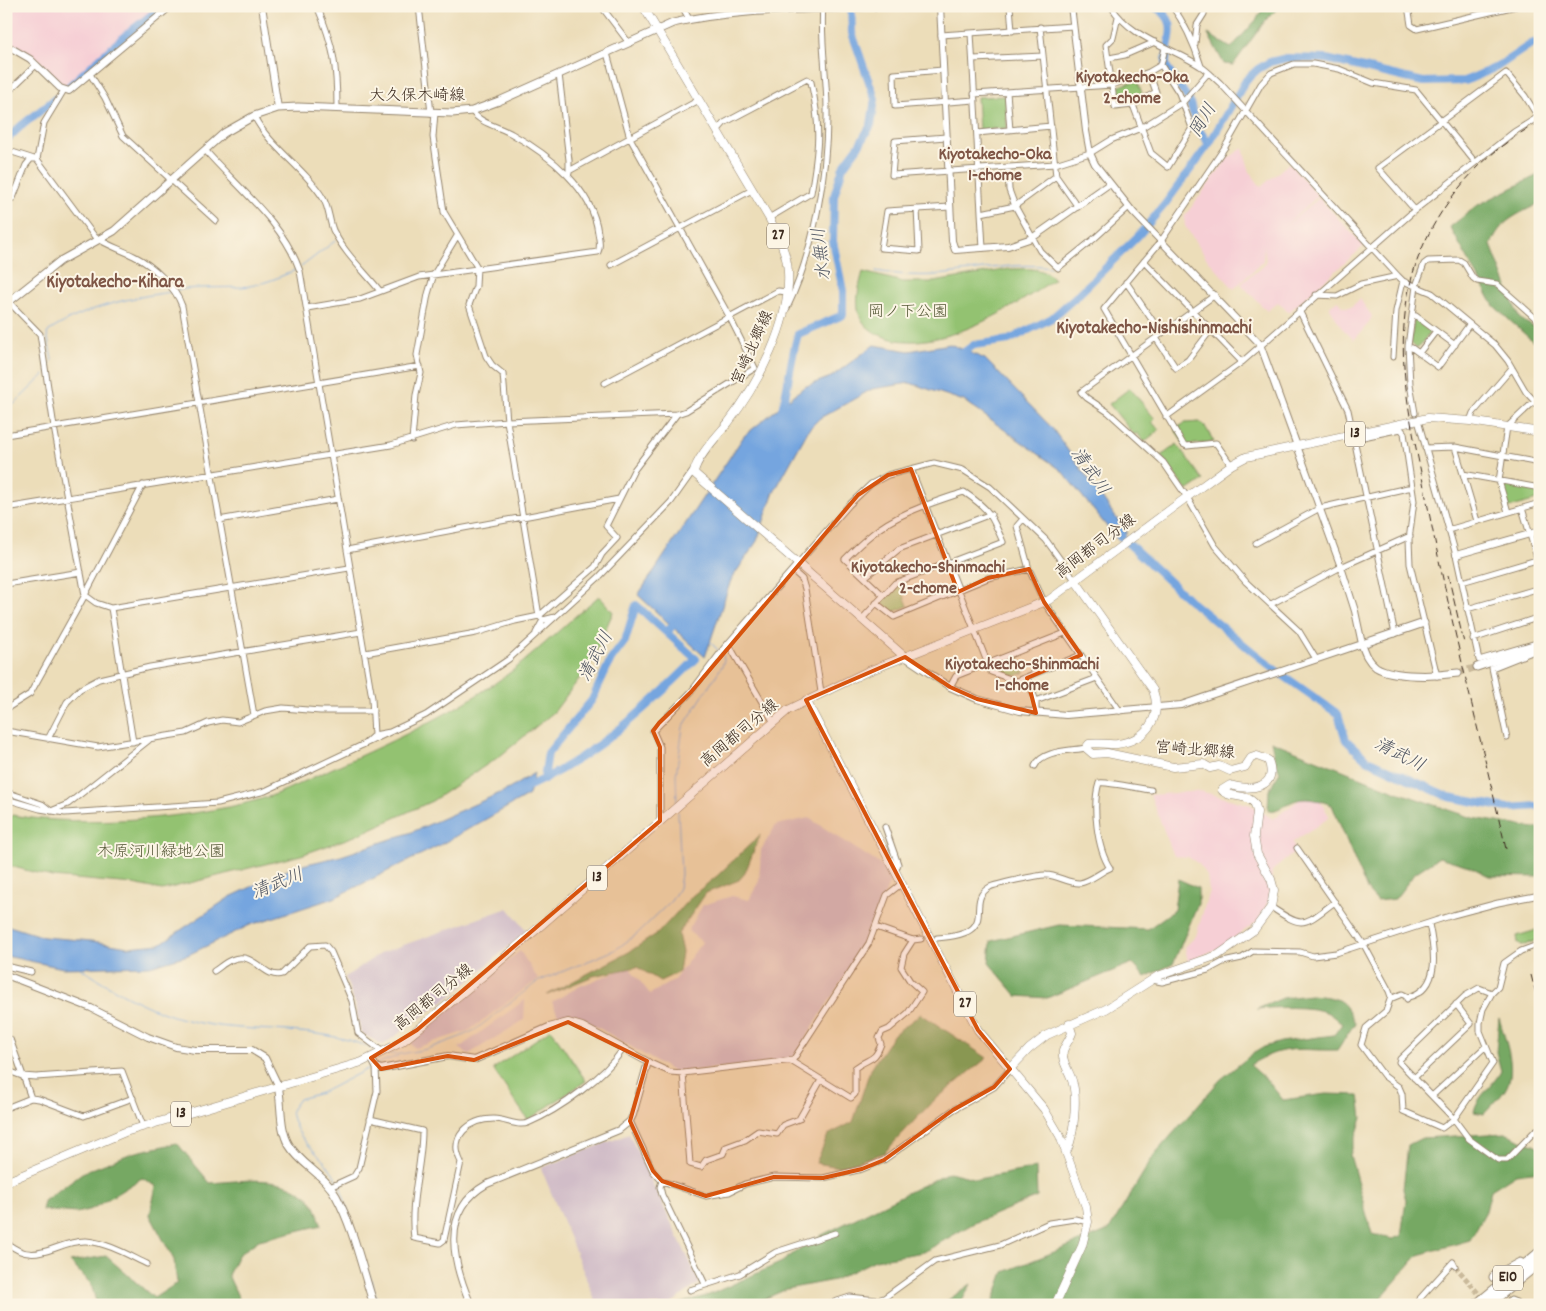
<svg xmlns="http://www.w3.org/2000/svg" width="1546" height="1311" font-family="Dekko,'Klee One',sans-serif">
<rect width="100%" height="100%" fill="#fcf5e5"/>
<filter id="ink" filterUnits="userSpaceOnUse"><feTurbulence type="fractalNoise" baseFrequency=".02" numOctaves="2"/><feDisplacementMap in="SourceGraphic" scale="10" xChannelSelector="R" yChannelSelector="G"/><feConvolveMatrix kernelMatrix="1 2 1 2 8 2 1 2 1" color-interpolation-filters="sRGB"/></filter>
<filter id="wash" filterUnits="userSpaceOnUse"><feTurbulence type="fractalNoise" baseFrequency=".0096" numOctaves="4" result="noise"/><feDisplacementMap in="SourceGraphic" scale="20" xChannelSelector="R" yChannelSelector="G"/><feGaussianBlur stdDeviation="1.12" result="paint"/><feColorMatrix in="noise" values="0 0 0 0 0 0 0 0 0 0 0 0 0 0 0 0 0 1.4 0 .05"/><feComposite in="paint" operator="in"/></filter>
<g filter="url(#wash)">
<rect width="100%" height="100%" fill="#ecddb9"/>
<path fill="#f6cfd5" d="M6 6H161L132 29 73 83 63 86 37 59 6 39Z
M1243 148 1250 172 1261 187 1289 163 1318 196 1284 227 1319 198 1364 246 1289 312 1278 302 1267 311 1241 284 1266 263 1264 245 1263 261 1234 289 1207 259 1185 226 1184 217 1227 159Z
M1360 299 1372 316 1369 323 1354 340 1342 328 1329 306 1338 300 1343 307H1351Z
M1313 790 1330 817 1293 842 1295 852 1272 871 1270 898 1259 920 1223 946 1188 962 1185 947 1196 936 1209 891 1207 876 1199 864 1188 857 1174 856 1150 795 1200 791 1251 805 1273 819Z"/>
<path fill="#d1bdc8" d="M809 818 890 871 892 876 865 944 791 1062 674 1072 599 1028 578 1018 558 1015 552 1002 580 986 629 967 650 994 674 980 702 942 688 931 703 905 732 896 749 900 759 881 761 850 776 825Z
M508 908 527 931 456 992 383 1045 361 1033 355 1004 345 977 381 953Z
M520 951 538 979 470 1030 415 1048 409 1042Z
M525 1000 524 1020 469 1054 459 1048Z
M629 1134 700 1283 669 1305H597L541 1168Z"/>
<path fill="#93c271" stroke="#677648" d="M1137 80 1143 96 1132 103 1118 105 1115 88Z
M1006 96 1007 128 979 130 977 97Z
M1009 269C1024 269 1043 266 1054 279 1013 309 929 360 878 334 851 321 856 296 863 272L903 282H934Z
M1414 318 1431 331 1417 349 1411 343Z
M1130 388 1155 419 1152 422 1159 430 1144 442 1137 433 1134 435 1109 404Z
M1200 422 1206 428 1214 442 1187 445 1183 443 1175 429 1185 423Z
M1177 444 1203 480 1187 491 1161 456Z
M1502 484 1540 492V499L1509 508Z
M900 585 908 606 893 612 880 602Z
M599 596 613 612 591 663 554 712 500 756 432 801 355 836 301 855 162 890 133 884 52 877 6 865V821L12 815C80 828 205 818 271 796 292 788 313 777 333 768 396 740 461 710 516 668 544 645 571 619 599 596Z
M1017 653 1025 672 1016 676 991 668 989 664Z
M1540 929V939L1522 946 1518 943 1517 936Z
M551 1029 586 1081 528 1120 493 1069Z"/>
<path fill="#76a863" stroke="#586940" d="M1264 6H1280L1265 21 1233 65 1224 64 1208 34 1231 48 1257 19Z
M1540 174V203C1517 215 1500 220 1491 245L1519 318 1540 331V348L1494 306 1450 227 1478 205Z
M1271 741 1397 792 1473 818 1540 829V877L1489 876 1469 866 1439 857 1415 873 1395 899 1377 901 1367 890 1332 805C1321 801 1309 797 1297 800 1286 803 1280 811 1268 811L1269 790 1280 772 1275 760Z
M760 835 745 873 739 880 706 893 678 934 682 952 679 972 660 981 637 967 593 976 547 995 629 952 658 933 692 896 717 876Z
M1178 879 1198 888V904L1173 964 1145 977 1132 963 1047 998 1017 996 989 963 991 941 1059 925 1148 929 1174 910Z
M1311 995C1338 998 1343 997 1355 1023L1337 1050C1298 1051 1286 1043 1250 1065L1267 1080 1283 1100 1326 1094 1359 1095 1362 1118 1350 1155 1372 1234 1392 1239 1401 1236 1406 1200 1403 1189 1408 1145 1422 1138 1505 1133 1540 1148V1171L1516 1174 1491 1190 1486 1211 1470 1240 1418 1255 1380 1299 1365 1305H992L1004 1272 1109 1230 1154 1155 1220 1080 1251 1055 1264 1047 1281 1042 1334 1035 1342 1024C1337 1020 1331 1014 1326 1012 1310 1006 1275 1007 1257 1009L1283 998Z
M921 1014 987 1058 931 1103 884 1153 839 1167 816 1163 828 1135 853 1122 870 1070 894 1034Z
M1499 1018C1505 1040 1518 1069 1505 1090 1499 1099 1491 1106 1484 1114L1474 1112C1476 1097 1494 1085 1501 1071L1496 1052Z
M177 1143 210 1183C243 1181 289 1172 313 1203 317 1209 319 1219 322 1225L259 1240 238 1255 228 1275 242 1305H97L91 1284 70 1262 106 1256 154 1298 177 1283 174 1260 150 1215 156 1186 142 1178 92 1209 76 1213 42 1210 44 1201 82 1173 132 1153Z
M1036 1168 1037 1197 974 1223 924 1252 875 1260 834 1280 787 1289 750 1305H675L709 1295 782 1262 810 1241 949 1172 978 1179Z
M971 1284 960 1305H941Z"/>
<path fill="#74a5df" stroke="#58687e" d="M950 344 985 359 1052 428 1127 533 1117 539 1061 470 964 401 910 383 872 389 820 418 809 429 773 494 757 541 731 580 705 657 638 595 744 436 804 387 831 377 874 345 909 351Z
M534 773 529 795 440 845 334 898 250 925 188 955 150 966 63 968 6 956V925L44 937 92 941 128 947 160 944 230 897 294 867 341 856 412 832 509 789Z"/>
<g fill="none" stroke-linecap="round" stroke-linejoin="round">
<path stroke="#74a5df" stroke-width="1" d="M301 267 335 241
M876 271C900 275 922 277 946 274 982 270 1015 262 1051 267
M177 290C199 287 219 288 241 287 259 286 281 277 297 269
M47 372 52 360 47 334 49 331C87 307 127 298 171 292
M6 406 14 404 44 375
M709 641 720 652
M677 803 676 775 683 727 722 666 724 660 723 655
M80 968C122 995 162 1018 212 1025 266 1033 327 1026 377 1051
M385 1054H401L427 1049 460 1037 475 1030 537 982 615 950 637 934 671 901 679 888 681 874 678 812
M376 1064 398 1056
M338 1182C325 1153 295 1144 291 1110L299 1099 321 1093 373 1066
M340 1186 379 1305"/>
<path stroke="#74a5df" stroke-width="8" d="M1153 6C1184 22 1165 41 1166 66L1189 100 1197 127 1209 144
M69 86 127 34 163 6
M6 140 21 126 55 99
M957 357 974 345 1009 340 1052 318 1079 294 1138 236 1165 204 1209 144 1246 80 1258 69 1270 62 1287 58 1326 59 1423 82 1465 81 1497 67 1531 44 1540 41
M781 413C789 387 790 360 798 334L843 315V291L833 241 834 196 843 167 858 147 871 125 875 99 852 33 851 6
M1114 530 1189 600 1274 669 1338 714 1346 740 1367 760 1449 797 1507 808 1540 806
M544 779 548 753 592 700 610 661 625 641 636 605 667 633
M523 789C591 759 644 711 696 659L667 633 677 619"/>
</g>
</g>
<g filter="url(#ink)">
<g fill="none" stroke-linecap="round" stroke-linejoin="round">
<path stroke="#c9b99a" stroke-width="5" stroke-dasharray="5 2.5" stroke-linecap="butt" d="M1455 1266 1485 1301"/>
<path stroke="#c9b99a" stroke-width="7" stroke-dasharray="7 3.5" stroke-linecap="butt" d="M1458 673 1477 667"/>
<defs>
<path id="minor" d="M317 6C334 46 337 66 337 109
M419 6 431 113
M601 6 629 43
M682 6 689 19
M1010 6 1012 31
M1111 6C1130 38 1171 47 1200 66 1207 70 1214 78 1220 83L1398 276 1403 281 1432 293 1495 345 1508 361 1526 392 1540 407
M1172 6C1186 25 1194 44 1201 66
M1408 6 1411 25 1417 29 1516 6
M1118 17 1113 38 1106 45 1115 107 1133 105 1156 92 1149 72
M1040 27 1056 176 1078 207
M971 33 983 248
M941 35 1073 26
M1195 44 1197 25 1204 14 1205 6
M607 53 630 138 729 316 755 368
M1109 58 1125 55 1155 42
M973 59 1043 56
M943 70 894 74 895 106 975 100
M90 74 105 98 123 136 216 221
M559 74 569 160V173
M64 90 44 123 37 159 95 237C107 245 120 249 134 256 152 265 175 286 182 306L254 715
M1007 92 1010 130
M6 94 36 65
M974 94 1112 85 1149 72 1161 65
M1133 105 1151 153 1168 167 1192 128 1179 93 1161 65 1165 48
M435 113 433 137 444 212 477 267 476 286 469 305 486 356 492 365 503 374 507 421 539 616 543 620
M254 116C270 148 304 167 323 198 329 208 329 220 333 230 344 253 365 272 380 291
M717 131 724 123 807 79 811 82C821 126 819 148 811 193L769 218
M977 133 1051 126
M946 137 895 141 892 175 1055 164 1090 153 1111 140 1141 128 1183 102 1208 73
M6 150 34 159
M205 150C238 188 283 222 300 271L372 698 374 735
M1008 167 1009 190 1015 206 1040 251 1058 268 1095 238 1129 207
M569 171 699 100
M6 201 13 198 26 165 31 159
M917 209 919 251 881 248 887 211 950 207
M1415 210 1378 168 1506 73 1525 96 1538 117
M981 213 1015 206 1056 176
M1144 261 1242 362
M611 265 752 190
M1126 282 1161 333
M1215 295 1081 392 1087 398 1108 412 1163 462 1187 497 1215 546 1246 582 1299 631 1316 659
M1316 295 1337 296 1361 284 1398 276
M6 299 40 334 54 427 85 595 96 603 111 608 349 568
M307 308 360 299 419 277 598 252C601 246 599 239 598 233 593 189 548 154 512 134 500 127 479 123 472 111
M787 308C814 252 828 171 827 109 827 75 820 40 823 6
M1299 310 1348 410 1395 634
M1416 316 1455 345
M1156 338 1176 368 1188 360 1210 331
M1412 348 1438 367 1469 325
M1419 353 1436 331
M1393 357 1396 311 1403 281
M605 383 778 291 788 292
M1415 413 1410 384 1408 346 1416 286 1424 264 1428 261 1459 260 1464 263 1473 278 1477 281 1497 284 1540 322
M1166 417 1242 362 1415 210 1514 132 1540 116
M1470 421 1473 413 1512 368
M1419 424 1456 555 1479 660 1540 642
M6 435 420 366
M1354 439 1401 429 1404 433 1414 501 1409 540 1410 564 1437 676
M412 440 416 395 421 373 417 355 428 294 434 274 457 236
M1455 447 1477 521
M1425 448 1455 447 1540 463
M1231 465 1216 443 1187 446 1183 444 1104 309 1161 241 1225 147 1261 84 1271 73 1294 64H1313L1339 69 1373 83 1416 90 1475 162
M911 469 991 672 1016 681 1081 655
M1463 474 1540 488
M6 508 391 445 456 425 507 421 677 414 686 411 755 368
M1522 508 1540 568
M1508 512 1499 481 1507 427 1540 396
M1023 519 1017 526 1029 569 1044 602 1120 711
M219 520 338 499
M1448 530 1540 503
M1256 543 1320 508 1412 487
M347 550 619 499
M793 571 802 579 805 589 821 692
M865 577 899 549 991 514
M1462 582 1540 559
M6 584 81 572
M876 603 894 617 988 578 1029 569
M1271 604 1341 567 1410 536
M111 608 133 742
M1467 609 1540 588
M862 619 895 583 1003 542C991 514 989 509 964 492 932 503 897 513 871 535 862 542 853 551 845 559L883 595
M536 633 543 620 555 617
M1473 639 1540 617
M729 645 773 721
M365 653 476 633 515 621 539 616 595 567 602 554 617 538 606 526 634 470 677 414
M1027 678 1036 701V713
M950 687 956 676 1065 633
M1036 701 1097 678
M6 709 30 694 85 595 143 485
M6 731 98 747 186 733 208 723 222 720 238 722 265 711 283 708 320 711H373
M1507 738 1492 668 1537 650
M48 739 67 702 80 689 99 679 150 667 361 632
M363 745 374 735 390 732
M1035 766C1042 750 1070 751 1086 748
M6 792 42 804 51 811
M6 799 40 809 65 813 218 803 265 791 426 715 509 659 600 576 671 502 693 471
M51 811 68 804 149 740
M660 821V747L653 731 691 692 724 648 849 505 871 484 888 475 934 463 963 470 990 487 1046 540 1075 580
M885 827 898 864 895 872
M1297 848 1363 943 1389 991 1391 997 1386 1011 1366 1028 1361 1045 1384 1076 1399 1087 1402 1094 1403 1111 1442 1128 1454 1119 1493 1063 1480 1031V1023L1483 1009 1492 993 1498 987 1504 963 1521 951 1540 944
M1271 907C1305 930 1303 925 1335 902
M876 927 913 940 921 939
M937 938C1004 934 962 902 990 887 993 885 1041 874 1046 875 1057 875 1070 884 1080 883 1091 881 1100 872 1110 868 1097 849 1092 805 1099 783 1105 781 1141 789 1151 790
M6 966 31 972
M214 971C219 968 225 962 231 960 254 949 264 980 282 974L310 946 325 945 331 952 352 1001 358 1033 383 1052
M1152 980 1162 982 1208 970 1223 962 1242 958 1253 951 1300 952 1313 956 1336 953 1453 915 1498 903 1540 895
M1492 993 1479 988 1465 996 1400 1059 1399 1062 1454 1119 1469 1139 1498 1160H1507L1536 1130 1540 1131
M1408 997C1442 989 1434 948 1429 924
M1390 999 1402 994 1408 997 1407 999
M6 1039H10L31 1098
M791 1061 851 1098 855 1094V1068C869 1057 874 1063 881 1044L879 1038 882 1032 889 1029 908 1013 922 992 910 981 901 967 904 954 913 940
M648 1062 670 1072 683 1073 793 1060 869 943 887 895 901 884
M6 1070 22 1076 36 1077 122 1071 143 1126
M683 1073 690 1164 701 1167 706 1160 723 1154 726 1147 745 1140 758 1131 777 1134 783 1125 799 1119 821 1080
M1414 1078 1471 1024 1456 1004
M1432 1096 1486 1046
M6 1108 31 1098 39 1099 84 1116 133 1098
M370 1119 422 1131C422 1167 409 1202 414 1238L440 1243 444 1240 461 1162C448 1137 469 1119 494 1119 505 1119 518 1127 528 1123 561 1109 604 1077 624 1048
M630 1121 653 1171 662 1181 706 1196 729 1192 745 1184 774 1177 823 1178 862 1169 884 1160 953 1110 994 1087 1010 1069
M662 1181 660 1187 662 1195 705 1284
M330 1187 354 1176 359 1168 377 1091 376 1067
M6 1242C36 1269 56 1240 86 1241 108 1243 128 1255 147 1264
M690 1290 740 1274 776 1252 835 1233
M789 1305H806
M825 1305 850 1297 877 1300 884 1298 935 1261 1000 1245 1049 1223 1075 1219 1088 1222
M1414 1305 1453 1262 1455 1266
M1505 1305 1511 1300 1516 1302 1517 1305"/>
<path id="tertiary" d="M262 6 278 108
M940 6 952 241 955 250 1008 246 1032 238 1109 184
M6 45 30 59 60 88 69 91 171 6
M1456 555 1540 531
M905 657 950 687 977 699 1020 711 1066 715 1181 705 1362 644 1355 611 1341 567 1260 344 1133 212 1095 164 1090 153 1086 131 1071 6
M6 975 91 1008 148 1037 176 1047 195 1050H252L265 1058 278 1085
M371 1058 376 1067 381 1069 448 1056 474 1060 549 1027 568 1022 582 1026 648 1062 633 1115 630 1121 619 1130 487 1184C439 1211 453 1264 471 1305"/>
<path id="secondary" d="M6 304 60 261 114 231 224 133 254 116 278 108 298 107 452 113 472 111 499 101 673 23C735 8 810 10 875 6
M1424 623 1362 644C1365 653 1368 661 1376 667 1394 678 1437 676 1458 673
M1477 667 1540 646
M278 1085C282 1104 279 1129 289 1145 301 1165 324 1174 336 1196 354 1229 362 1269 374 1305"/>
<path id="primary" d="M643 6 769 218C778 235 787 253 788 272 791 323 758 384 728 423 718 435 695 459 694 473L905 657
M806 700 978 1030 1044 1109 1060 1136 1086 1207 1088 1222 1082 1246 1055 1305
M1010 1069 1029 1049 1047 1035 1106 1009 1158 976 1218 955 1254 930 1271 907 1274 890 1271 879 1257 854 1254 836 1257 812 1255 804C1245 792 1228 799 1222 790L1230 785C1249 791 1280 789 1268 760L1257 756 1251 758 1245 767 1230 771 1219 766 1210 768 1203 764 1173 767 1107 753 1093 754 1086 748 1089 744C1099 742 1108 745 1117 744 1146 740 1163 718 1153 690L1075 580
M1066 1152C1074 1139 1077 1099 1073 1084 1071 1073 1061 1062 1063 1051 1065 1045 1070 1039 1072 1033L1069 1024
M6 1182 125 1132 362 1062 402 1042 483 976 788 710 866 672 1049 600 1183 500 1231 465 1246 457 1428 418 1470 421 1540 432"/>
<path id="motorway" d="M1494 1277 1520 1263
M1476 1305 1540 1252
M1488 1305 1540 1262"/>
</defs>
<use href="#minor" stroke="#94846c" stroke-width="7"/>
<use href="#tertiary" stroke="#94846c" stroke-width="8"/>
<use href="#secondary" stroke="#94846c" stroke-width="9"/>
<use href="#primary" stroke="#94846c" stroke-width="9"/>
<use href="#motorway" stroke="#94846c" stroke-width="11"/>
<use href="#minor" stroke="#fff" stroke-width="5"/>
<use href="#tertiary" stroke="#fff" stroke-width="6"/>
<use href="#secondary" stroke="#fff" stroke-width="7"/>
<use href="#primary" stroke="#fff" stroke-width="8"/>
<use href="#motorway" stroke="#fff" stroke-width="9"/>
<path stroke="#3b2a1e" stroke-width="1" stroke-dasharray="8 4" stroke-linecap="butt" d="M1448 575 1464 643
M1506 849C1479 732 1449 615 1426 497 1412 426 1393 357 1410 285 1425 218 1478 153 1540 122
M1531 975 1540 1009"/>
</g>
</g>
<path fill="#d7540e" fill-opacity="0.2" stroke="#d7540e" stroke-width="4" stroke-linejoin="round" d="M911 469 958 592 988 578 1029 569 1044 602 1081 655 1027 678 1036 713 977 699 950 687 905 657 806 700 978 1030 1010 1069 994 1087 953 1110 884 1160 862 1169 823 1178 774 1177 706 1196 662 1181 653 1171 630 1121 647 1061 568 1022 474 1060 448 1056 381 1069 371 1058 417 1030 660 821V747L653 731 659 723 691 692 858 495 888 475Z"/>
<g text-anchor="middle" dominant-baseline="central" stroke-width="4" stroke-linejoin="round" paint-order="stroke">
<g fill="#fcf5e5" stroke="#75675a" stroke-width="1">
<rect x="767" y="223.5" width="22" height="25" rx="4"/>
<rect x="1345" y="421.5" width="20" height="25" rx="4"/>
<rect x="587" y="865.5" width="20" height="25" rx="4"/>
<rect x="954" y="991.5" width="22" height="25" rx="4"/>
<rect x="171" y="1101.5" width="20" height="25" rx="4"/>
<rect x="1493" y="1265.5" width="30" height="25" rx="4"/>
</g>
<g font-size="15" font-weight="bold" fill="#3b2a1e">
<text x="778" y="236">27</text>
<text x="1355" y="434">13</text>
<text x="597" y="878">13</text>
<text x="965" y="1004">27</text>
<text x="181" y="1114">13</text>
<text x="1508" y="1278">E10</text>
</g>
<g font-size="16" fill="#3b2a1e" stroke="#fcf5e5">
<text x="417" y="96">大久保木崎線</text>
<text transform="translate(753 348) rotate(-66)">宮崎北郷線</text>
<text transform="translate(1096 547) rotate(-37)">高岡都司分線</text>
<text transform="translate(740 734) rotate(-40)">高岡都司分線</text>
<text transform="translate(1195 751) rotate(4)">宮崎北郷線</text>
<text transform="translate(434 998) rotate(-39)">高岡都司分線</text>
</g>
<g font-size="16" fill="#555837" stroke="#fcf5e5">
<text x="908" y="312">岡ノ下公園</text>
<text x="161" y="852">木原河川緑地公園</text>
</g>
<g font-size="18" font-weight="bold" fill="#7f5646" stroke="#fcf5e5">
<text x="1132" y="78">Kiyotakecho-Oka<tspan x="1132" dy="21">2-chome</tspan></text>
<text x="995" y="155">Kiyotakecho-Oka<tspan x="995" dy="21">1-chome</tspan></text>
<text x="928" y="568">Kiyotakecho-Shinmachi<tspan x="928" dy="21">2-chome</tspan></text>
<text x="1022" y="665">Kiyotakecho-Shinmachi<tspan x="1022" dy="21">1-chome</tspan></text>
</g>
<g font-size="18" font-style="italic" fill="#4f5562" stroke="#fcf5e5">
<text transform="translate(1204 121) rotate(-59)">岡川</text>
<text transform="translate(823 254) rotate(-97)">水無川</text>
<text transform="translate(1089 472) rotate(55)">清武川</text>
<text transform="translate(597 657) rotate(-62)">清武川</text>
<text transform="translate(1399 756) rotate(27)">清武川</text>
<text transform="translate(278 885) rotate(-22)">清武川</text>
</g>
<g font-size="19" font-weight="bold" fill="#7f5646" stroke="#fcf5e5">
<text x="115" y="283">Kiyotakecho-Kihara</text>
<text x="1154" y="329">Kiyotakecho-Nishishinmachi</text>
</g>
</g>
<rect width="1546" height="1311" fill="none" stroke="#fcf5e5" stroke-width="25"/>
</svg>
